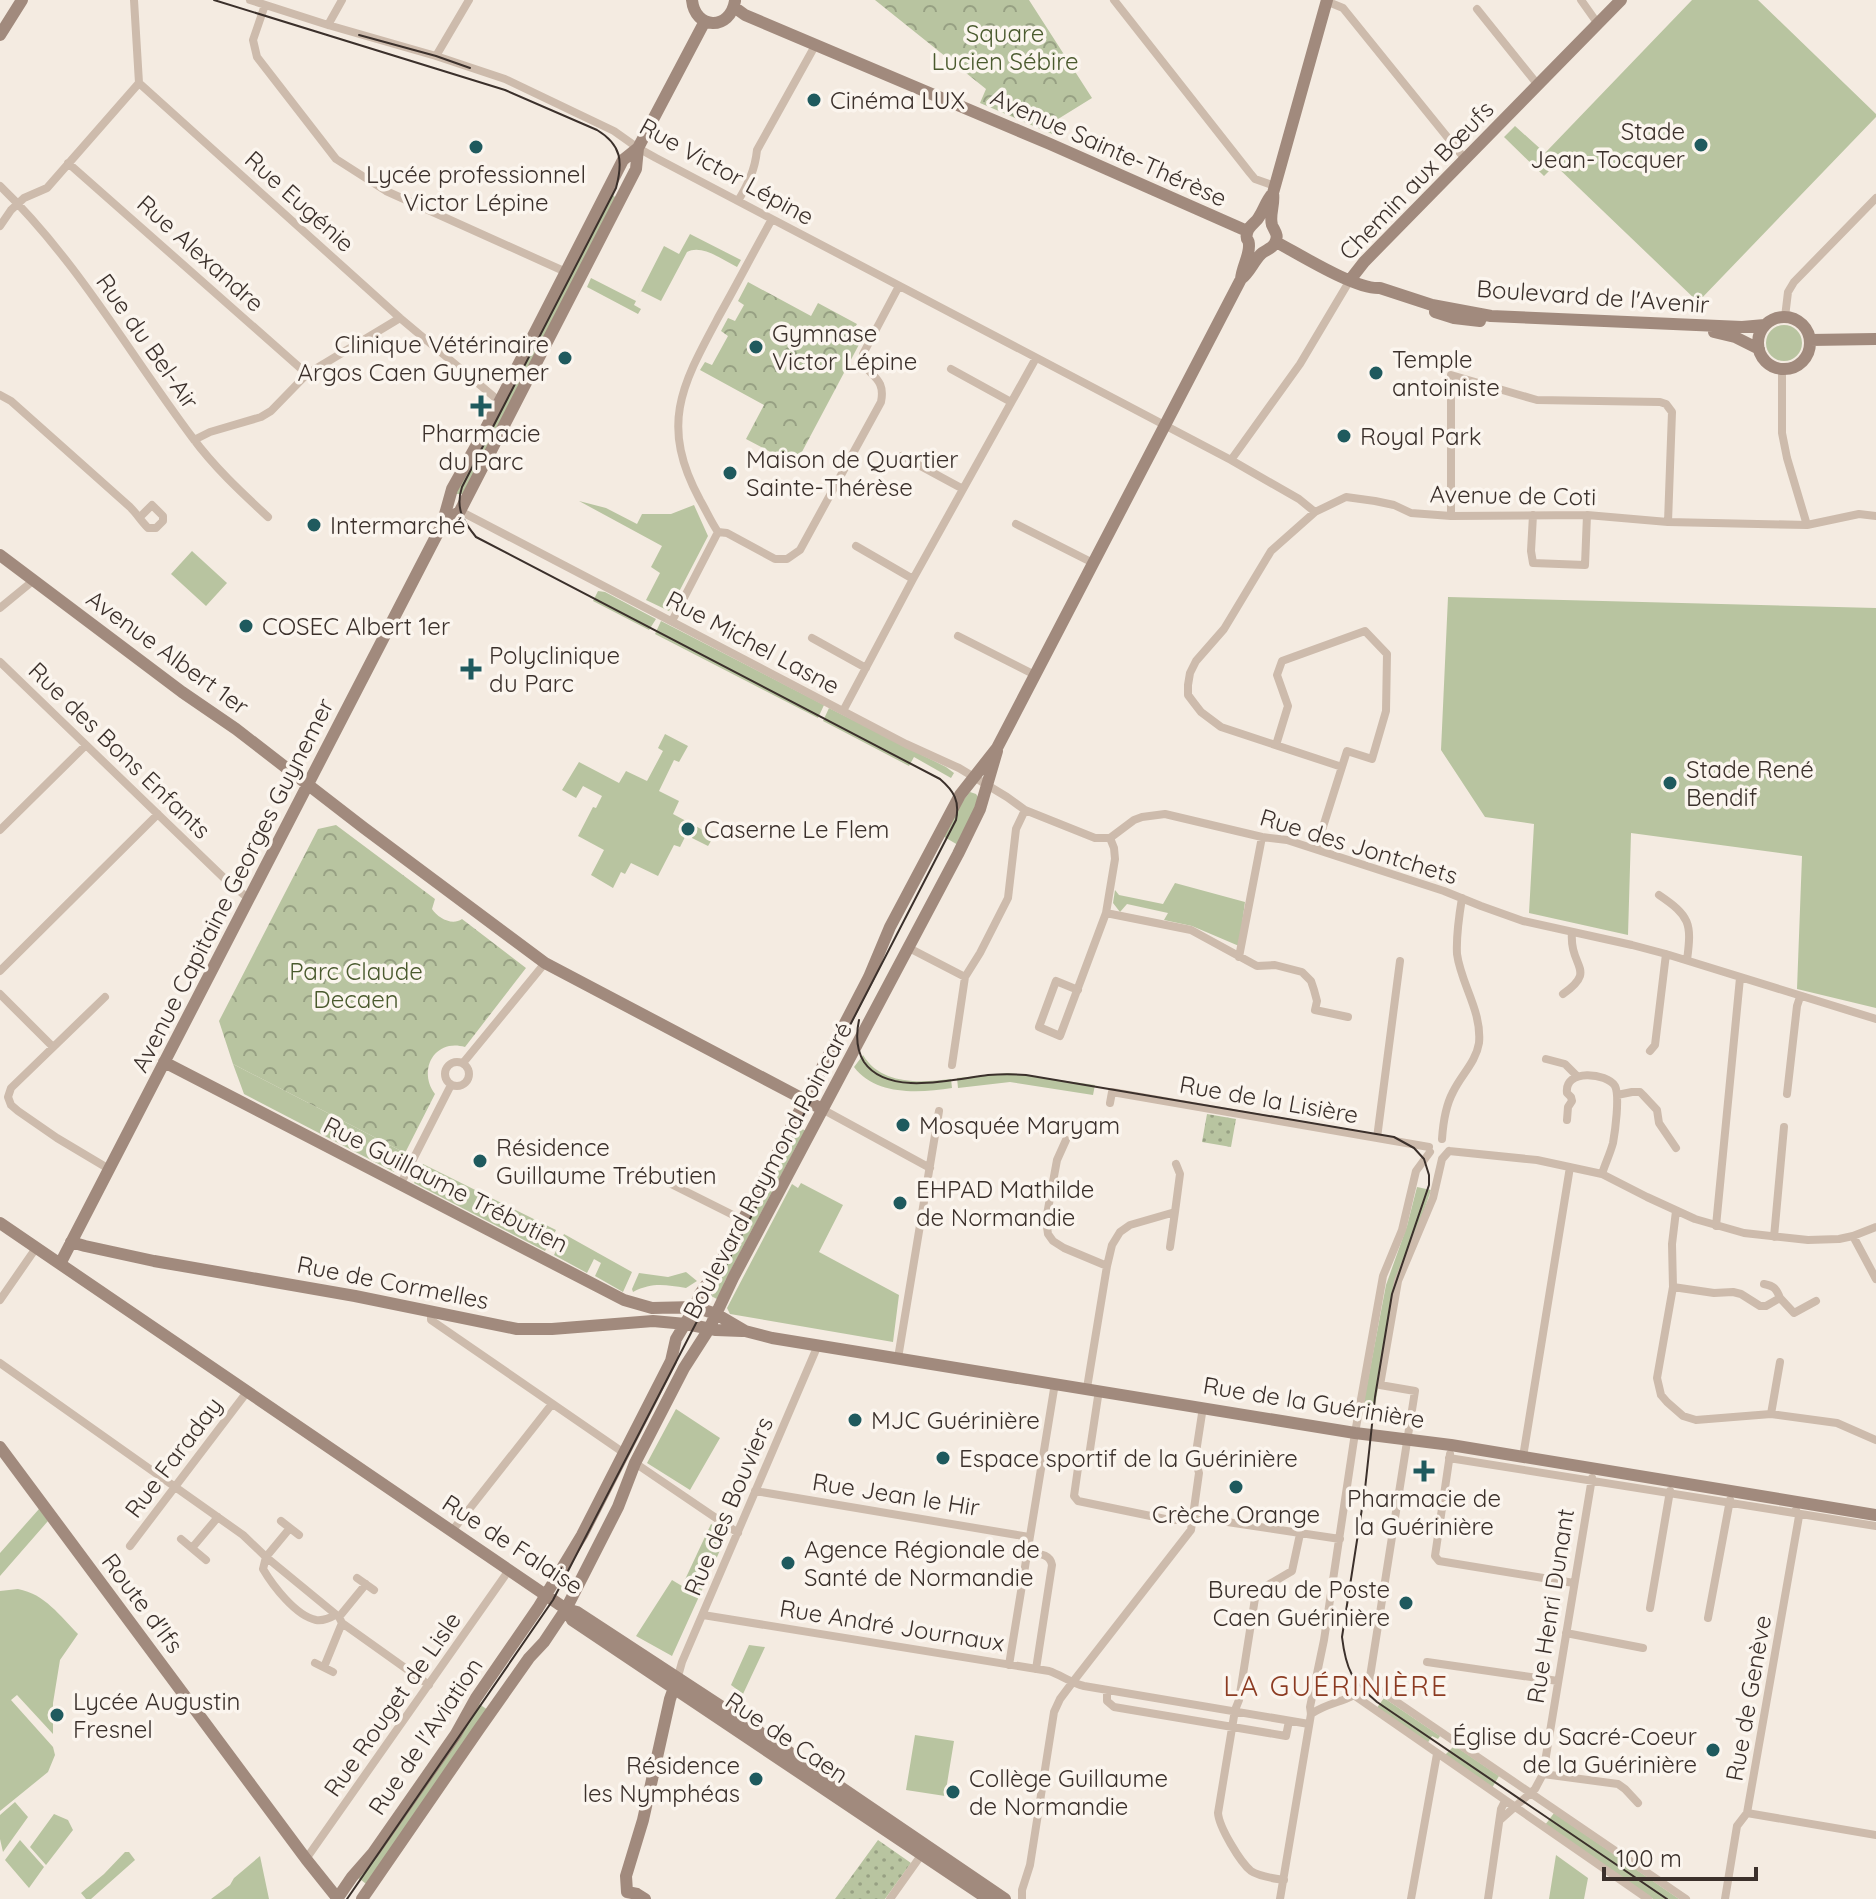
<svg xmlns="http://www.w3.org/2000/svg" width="1876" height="1899" font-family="Quicksand,sans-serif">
<defs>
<pattern id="park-crowns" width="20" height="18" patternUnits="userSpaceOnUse" patternTransform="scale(2)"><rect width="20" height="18" fill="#b8c4a0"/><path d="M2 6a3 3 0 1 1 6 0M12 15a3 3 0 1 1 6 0" fill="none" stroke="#97a083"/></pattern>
<pattern id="garden-dots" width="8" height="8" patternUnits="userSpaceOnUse" patternTransform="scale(2)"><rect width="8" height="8" fill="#b8c4a0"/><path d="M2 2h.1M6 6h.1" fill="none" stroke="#97a083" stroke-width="1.8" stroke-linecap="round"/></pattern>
</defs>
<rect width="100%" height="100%" fill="#f4ebe1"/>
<path fill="#b8c4a0" d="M1692 0H1758L1876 114V117L1698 302 1555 165 1544 176 1504 137 1515 126 1545 153Z
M610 192 617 199 465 494H453Z
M690 234 741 260 737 267C723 260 702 244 687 252L661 301 641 291 634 305 641 309 638 314 587 287 591 278 636 301 664 246 679 254Z
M1766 343a18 18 0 1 1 36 0a18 18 0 1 1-36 0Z
M579 501 606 508 637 524 642 514H671L694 505 708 536 669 611 646 600 660 573 651 567 662 546Z
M192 551 227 583 206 606 171 574Z
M598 591 605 592 656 619 649 630 593 601Z
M1448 597 1876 608V1008L1797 989 1802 856 1631 833 1628 935 1529 913 1534 824 1485 817 1441 750Z
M661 621 824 705 818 718 655 634Z
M829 708 946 767 954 773 951 778 914 757 909 766 823 721Z
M665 734 688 746 679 762 674 760 659 791 679 801 673 814 714 836 708 846 686 835 680 847 674 845 658 876 631 863 625 874 621 872 613 888 591 875 604 850 578 836 593 807 596 808 602 796 583 786 576 798 562 790 579 762 619 783 626 771 647 781 663 751 658 748Z
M970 792 976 794 980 800 958 845 941 835 953 813Z
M1175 883 1245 902 1239 946 1192 926 1164 920 1168 913 1127 904 1120 912 1113 903 1115 890 1119 895 1163 904Z
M863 1055C881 1085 920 1083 951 1079L952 1088C919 1093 876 1096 854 1067Z
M233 1064 405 1153 394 1172 244 1094Z
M1009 1073 1095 1085 1093 1095 1010 1082 958 1088 957 1078Z
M793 1124 806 1131 797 1145 725 1281 719 1300 705 1293Z
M423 1164 556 1230 545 1251 414 1183Z
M801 1183 843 1205 819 1252 899 1295 893 1342 730 1314 727 1308 792 1184 798 1188Z
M1417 1187 1431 1190 1391 1308 1374 1412 1362 1411 1386 1285 1407 1226Z
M564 1234 632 1272 623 1292 595 1276 601 1263 594 1259 587 1273 554 1255Z
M686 1272 697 1281 686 1288C665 1285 653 1282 633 1292L632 1289 639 1273 668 1277Z
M676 1409 720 1438 690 1490 647 1463Z
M39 1509 48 1521 0 1576V1553Z
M711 1524 727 1535 672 1656 636 1636 672 1580 682 1586Z
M18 1589C45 1594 60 1616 78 1634L60 1660 53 1703V1734L17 1695 11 1700 53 1747 55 1755 48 1772 0 1811V1591Z
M749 1645 765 1647 743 1694 731 1685Z
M1384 1698 1440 1736 1438 1739 1432 1736 1427 1744 1376 1709Z
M476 1702 488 1710 369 1886 357 1877Z
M915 1735 954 1741 945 1796 906 1790Z
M1453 1747 1458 1748 1499 1776 1492 1788 1445 1755Z
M15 1802 28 1817 3 1852 0 1839V1815Z
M1554 1813 1679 1899H1653L1545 1825Z
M54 1814 68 1820 73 1830 46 1865 30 1847Z
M20 1840 44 1867 29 1888 5 1860Z
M125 1852H129L135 1860 91 1899H86L81 1893 104 1874Z
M1556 1855 1588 1878 1584 1899H1549Z
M260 1856 269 1899H211L230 1885 234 1878Z"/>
<path fill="url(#park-crowns)" d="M875 0H1029L1092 98 1050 124 1057 136 980 103 986 89Z
M748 282 811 316 818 303 857 324 853 331 863 337 795 465 746 439 764 405 700 370 705 362 712 365 728 336 721 331 728 318 735 321 744 305 738 301Z
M336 825 435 899 432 909C438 918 452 926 462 919L526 968 465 1047C435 1038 417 1070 435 1094L405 1153 233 1064 219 1021 318 829Z"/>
<path fill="url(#garden-dots)" d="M1207 1114 1236 1119 1231 1147 1202 1142Z
M878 1840 911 1863 885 1899H835Z"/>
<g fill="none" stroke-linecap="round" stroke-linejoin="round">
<path stroke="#cdbbac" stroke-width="8" d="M134 0 139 83 400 318 499 401
M250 0 328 25 436 56 505 79 614 131 638 148 656 158 1231 460 1299 499 1315 512
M1114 0 1250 173 1255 179 1275 186
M1581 0 1598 24
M1326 1 1343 8 1465 159
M265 5 253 40 257 57 336 159 386 191 566 272
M1477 9 1538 85
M328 25 342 0
M436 56 469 0
M68 163 307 374
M0 186C76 259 129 353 192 437 214 467 241 492 268 517
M738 201C748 184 755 170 757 150L816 44
M0 226 11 210 24 198 47 188 139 83
M1785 317 1788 292 1794 282 1876 198
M951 369 1011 402
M1782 369V433L1787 458 1807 525
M0 395 11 401 130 507C137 514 141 521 148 528H156L163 521V516L152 505 140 517
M194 440 210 432 261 417 271 411 307 374 400 318
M902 456 963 489
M1231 460 1300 364 1350 280
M460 511 906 744 959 768 1007 797 1025 810 1095 838H1110L1134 820 1142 817 1165 814 1262 837 1287 840 1444 891 1481 906 1523 921 1632 945 1666 954 1876 1019
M1533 515 1531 551 1533 563 1585 565 1587 515
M1451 516V375L1537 400 1660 402 1666 404 1672 412 1668 522
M1016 524 1093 563
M718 532C711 522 706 510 700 500 659 424 682 385 719 316 737 284 754 251 772 219
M856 546 913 579
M0 608 34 580
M672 621 718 532 727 533 775 559H787L800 550 881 402C887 373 862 377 863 354L899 286
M958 636 1035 675
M812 638 866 668
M0 662 225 879 249 899
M843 711 913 579 1036 358
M1276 745 1288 706 1277 675 1282 661 1365 631 1387 654 1386 711 1372 759 1347 751 1316 849
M1342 767 1221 727 1201 712 1194 703 1188 695V685L1190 673 1196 661 1224 629 1271 551 1315 512 1346 497 1375 501 1394 505 1411 513 1451 516 1587 515 1668 522 1807 525 1859 514 1876 516
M0 830 86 745
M1659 895C1690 916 1692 923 1687 960
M1106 913 1191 930 1257 966 1275 965 1302 972 1311 981 1314 990 1317 1001 1315 1010 1348 1017
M909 948 965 977
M1239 957 1262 837
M0 971 158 814
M1078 990 1056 981 1039 1027 1060 1036 1106 913 1115 859 1114 848 1110 838
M0 994 53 1047
M1563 994C1598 969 1569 968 1572 932
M105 997 11 1088 8 1097 11 1105 18 1111 57 1138 109 1169
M1650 1051 1655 1045 1666 954
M1546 1059 1565 1064 1577 1076
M445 1074a12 12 0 1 1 24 0a12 12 0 1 1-24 0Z
M463 1063 545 963
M952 1065 965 977 980 953 1008 898 1016 829 1025 810
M1787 1094 1797 1006 1800 997
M1617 1095 1632 1092H1640L1643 1095 1657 1110 1659 1123 1676 1148
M1110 1103 1112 1092 1429 1147
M822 1109 930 1168
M1567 1120 1568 1107 1572 1101 1571 1097 1567 1093C1564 1068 1607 1073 1615 1086 1620 1096 1615 1132 1613 1143 1610 1154 1605 1164 1602 1174
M1377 1138 1400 961
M1442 1139C1443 1124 1446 1105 1453 1092 1461 1075 1476 1062 1479 1043 1482 1011 1461 984 1457 954 1456 935 1459 916 1462 898
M1066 1140 1057 1160 1046 1220 1048 1234 1053 1241 1064 1248 1107 1266
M1449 1151 1537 1160 1602 1174 1647 1197 1695 1219 1744 1233 1808 1240 1839 1239 1853 1236 1876 1227
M661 1179 743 1220
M400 1185 451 1085
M1676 1211 1672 1244 1673 1287 1657 1378 1661 1395 1667 1402 1683 1416 1696 1420 1771 1414 1837 1423 1876 1440
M1716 1226 1740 978
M1853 1236 1876 1279
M1774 1237 1784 1127
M1170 1247 1175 1212
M1764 1284C1774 1286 1776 1288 1780 1298
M1673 1287 1714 1293 1733 1292 1741 1294 1760 1306H1766L1780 1298 1794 1313 1816 1301
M0 1300 36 1248
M431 1312V1320L624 1453
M898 1358 939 1111
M0 1363 243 1535 266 1557 339 1617 342 1623 429 1685
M1087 1388 1107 1266 1112 1245 1120 1232 1130 1225 1175 1212 1180 1174 1176 1164
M1099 1390 1089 1456 1078 1468 1074 1496 1078 1501 1170 1520 1207 1519 1340 1539
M1771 1414 1780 1362
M1450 1454 1435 1556 1439 1561 1574 1583
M1523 1457 1570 1167
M1449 1458 1876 1526
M635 1463 738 1533
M755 1491 1029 1537
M281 1521 299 1535
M290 1528 266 1557 263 1569C273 1586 296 1616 316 1620 323 1621 330 1618 335 1615
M452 1531 552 1404
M181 1539 206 1560
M130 1546 247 1392
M192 1548 218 1517
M1026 1552C1037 1554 1050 1553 1052 1565L1036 1669
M357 1578 374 1590
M1650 1608 1670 1491
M703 1615 1049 1671C1061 1675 1071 1683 1084 1686L1309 1724
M339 1617 366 1584
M1708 1618 1730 1500
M1566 1633 1643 1648
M1427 1662 1558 1681
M315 1663 333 1672
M1009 1665 1055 1383
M324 1667 342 1623
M677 1680 682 1662 818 1345
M1369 1683 1415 1391 1380 1385 1398 1281 1433 1198 1442 1159 1449 1151
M1369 1683 1686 1899
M1107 1690V1701L1114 1707 1286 1736 1289 1721
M1355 1696 1648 1899
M1311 1714C1333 1699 1350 1704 1369 1683
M1543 1774 1618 1784 1625 1789 1638 1803
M1747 1813 1876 1835
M1500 1820 1535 1789 1543 1774 1592 1478
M306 1859 509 1570
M1284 1880C1273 1878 1260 1877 1251 1871 1240 1862 1219 1827 1218 1813L1235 1710 1239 1700 1256 1592 1292 1571 1300 1534
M890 1899 922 1854
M1022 1899V1890L1030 1865 1054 1712 1060 1699 1072 1683 1191 1530 1199 1473 1195 1459 1203 1407
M1280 1899 1311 1714 1310 1707 1324 1640 1355 1433 1383 1276 1402 1230 1416 1171 1430 1152
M1411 1899 1437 1754
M1488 1899 1501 1809 1505 1801
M1725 1899 1737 1826 1747 1813 1798 1522 1799 1516 1796 1510"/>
<path stroke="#a18a7d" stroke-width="12" d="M692 0C695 30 730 31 735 1
M734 7 745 15 1050 144 1247 231
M0 35 22 0
M1276 242C1299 254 1356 290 1380 288L1432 305 1491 316 1742 327 1765 325
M1241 279C1250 272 1253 262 1261 254 1265 250 1272 249 1275 243 1279 235 1275 232 1272 225 1269 215 1275 204 1273 193
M1350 280 1364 262 1621 0
M1435 312 1454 318 1480 321
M1758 343a26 26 0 1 1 52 0a26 26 0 1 1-52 0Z
M1714 332 1735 337 1759 349
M1810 340 1876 339
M442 525 460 511 636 169 638 148 705 21
M0 555 182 692 236 729 364 828 545 963 822 1109
M164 1062 624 1300 652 1308 695 1307 716 1314 745 1331 772 1338 1355 1433 1451 1445 1876 1515
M0 1223 566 1609 577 1612 739 1718 1005 1899
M71 1242 85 1246 154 1261 355 1296 517 1329H552L653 1321 686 1324 716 1330 742 1331
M60 1264 430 548 442 525 452 489 484 432 623 160 638 148
M0 1447 306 1859 338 1899
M566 1609 572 1620 988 1899
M627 1892 626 1876 643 1820 670 1699 676 1682
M627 1892 637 1894 645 1899
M337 1899 352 1877 373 1853 456 1734 476 1698 538 1608 582 1535 671 1361 676 1339 695 1307 700 1294 716 1271 743 1220 869 977 890 927 942 829 960 795 997 748 1241 279C1242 267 1249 257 1249 246 1249 236 1245 243 1247 233 1249 225 1256 223 1259 217 1264 209 1266 201 1273 193L1327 0
M362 1899 479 1729 529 1658 544 1642 566 1609 618 1507 635 1463 684 1368 709 1329 733 1278 958 854 980 809 997 751"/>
<path stroke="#3b302b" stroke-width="2" d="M214 0 505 90 597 130C622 145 623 162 616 188L462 487C455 508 463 521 476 537L940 779C954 791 960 801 956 820L553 1600 347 1899
M359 35 436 56 470 68
M859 1020C856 1034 856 1049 864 1062 888 1097 954 1079 988 1075 1001 1074 1013 1074 1026 1075L1394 1137 1414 1148 1424 1159 1429 1175V1185L1392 1294 1375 1397 1365 1489 1342 1637C1346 1670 1352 1681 1377 1702L1667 1899"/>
</g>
<g fill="#1f5a5e" stroke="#fbf5ee" stroke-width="3">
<circle cx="814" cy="100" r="8"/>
<circle cx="1701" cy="145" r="8"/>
<circle cx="476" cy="147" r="8"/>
<circle cx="756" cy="347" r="8"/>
<circle cx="565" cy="358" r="8"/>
<circle cx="1376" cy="373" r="8"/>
<path d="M477 394h8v8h8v8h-8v8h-8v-8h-8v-8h8z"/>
<circle cx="1344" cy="436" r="8"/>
<circle cx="730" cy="473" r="8"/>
<circle cx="314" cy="525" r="8"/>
<circle cx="246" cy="626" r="8"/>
<path d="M467 657h8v8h8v8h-8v8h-8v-8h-8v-8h8z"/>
<circle cx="1670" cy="783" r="8"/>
<circle cx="688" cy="829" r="8"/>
<circle cx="903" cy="1125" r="8"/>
<circle cx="480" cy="1161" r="8"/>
<circle cx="900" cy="1203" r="8"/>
<circle cx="855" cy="1420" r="8"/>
<circle cx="943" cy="1458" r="8"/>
<path d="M1420 1459h8v8h8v8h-8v8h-8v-8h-8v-8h8z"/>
<circle cx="1236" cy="1487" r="8"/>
<circle cx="788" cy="1563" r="8"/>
<circle cx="1406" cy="1603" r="8"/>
<circle cx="57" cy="1715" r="8"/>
<circle cx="1713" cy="1750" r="8"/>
<circle cx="756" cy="1779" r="8"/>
<circle cx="953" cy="1792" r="8"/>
</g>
<g text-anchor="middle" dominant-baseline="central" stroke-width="7" stroke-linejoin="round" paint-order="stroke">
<g font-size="24" fill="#4a5a2e" stroke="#fbf5ee">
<text x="1005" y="33">Square<tspan x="1005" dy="28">Lucien Sébire</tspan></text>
<text x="356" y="971">Parc Claude<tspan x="356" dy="28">Decaen</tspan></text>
</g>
<g font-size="24" fill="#3b302b" stroke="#fbf5ee" text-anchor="start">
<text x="830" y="100">Cinéma LUX</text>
<text x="1685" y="131" text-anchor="end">Stade<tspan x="1685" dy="28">Jean-Tocquer</tspan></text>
<text x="476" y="174" text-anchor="middle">Lycée professionnel<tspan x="476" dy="28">Victor Lépine</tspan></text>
<text x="772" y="333">Gymnase<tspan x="772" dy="28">Victor Lépine</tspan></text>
<text x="549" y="344" text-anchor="end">Clinique Vétérinaire<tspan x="549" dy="28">Argos Caen Guynemer</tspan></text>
<text x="1392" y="359">Temple<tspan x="1392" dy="28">antoiniste</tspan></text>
<text x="481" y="433" text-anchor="middle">Pharmacie<tspan x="481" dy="28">du Parc</tspan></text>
<text x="1360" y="436">Royal Park</text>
<text x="746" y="459">Maison de Quartier<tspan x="746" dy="28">Sainte-Thérèse</tspan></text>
<text x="330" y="525">Intermarché</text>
<text x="262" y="626">COSEC Albert 1er</text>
<text x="489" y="655">Polyclinique<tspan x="489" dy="28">du Parc</tspan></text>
<text x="1686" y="769">Stade René<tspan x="1686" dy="28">Bendif</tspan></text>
<text x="704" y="829">Caserne Le Flem</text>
<text x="919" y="1125">Mosquée Maryam</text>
<text x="496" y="1147">Résidence<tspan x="496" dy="28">Guillaume Trébutien</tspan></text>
<text x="916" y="1189">EHPAD Mathilde<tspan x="916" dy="28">de Normandie</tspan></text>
<text x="871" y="1420">MJC Guérinière</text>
<text x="959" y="1458">Espace sportif de la Guérinière</text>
<text x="1424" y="1498" text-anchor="middle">Pharmacie de<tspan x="1424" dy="28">la Guérinière</tspan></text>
<text x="1236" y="1514" text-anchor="middle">Crèche Orange</text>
<text x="804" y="1549">Agence Régionale de<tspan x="804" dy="28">Santé de Normandie</tspan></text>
<text x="1390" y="1589" text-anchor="end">Bureau de Poste<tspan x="1390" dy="28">Caen Guérinière</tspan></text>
<text x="73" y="1701">Lycée Augustin<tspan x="73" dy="28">Fresnel</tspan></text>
<text x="1697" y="1736" text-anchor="end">Église du Sacré-Coeur<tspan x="1697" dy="28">de la Guérinière</tspan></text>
<text x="740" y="1765" text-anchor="end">Résidence<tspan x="740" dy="28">les Nymphéas</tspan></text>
<text x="969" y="1778">Collège Guillaume<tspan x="969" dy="28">de Normandie</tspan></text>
</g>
<g font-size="24" fill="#3b302b" stroke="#fbf5ee">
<text transform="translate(1109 147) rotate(24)">Avenue Sainte-Thérèse</text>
<text transform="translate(727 171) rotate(29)">Rue Victor Lépine</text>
<text transform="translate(1416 180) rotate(-46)">Chemin aux Bœufs</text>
<text transform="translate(300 201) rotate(42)">Rue Eugénie</text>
<text transform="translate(201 253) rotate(42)">Rue Alexandre</text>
<text transform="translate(1593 296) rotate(4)">Boulevard de l'Avenir</text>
<text transform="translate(148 341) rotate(55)">Rue du Bel-Air</text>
<text transform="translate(1513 495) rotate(1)">Avenue de Coti</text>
<text transform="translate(753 642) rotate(28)">Rue Michel Lasne</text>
<text transform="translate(168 652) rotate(36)">Avenue Albert 1er</text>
<text transform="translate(120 750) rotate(44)">Rue des Bons Enfants</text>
<text transform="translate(1359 846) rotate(17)">Rue des Jontchets</text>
<text transform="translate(232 885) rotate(-63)">Avenue Capitaine Georges Guynemer</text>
<text transform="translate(1269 1099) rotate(10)">Rue de la Lisière</text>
<text transform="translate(767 1170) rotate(-62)">Boulevard Raymond Poincaré</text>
<text transform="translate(446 1184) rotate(27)">Rue Guillaume Trébutien</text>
<text transform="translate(393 1282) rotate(11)">Rue de Cormelles</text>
<text transform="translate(1314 1402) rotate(9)">Rue de la Guérinière</text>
<text transform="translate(173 1457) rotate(-53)">Rue Faraday</text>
<text transform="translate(896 1494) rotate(9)">Rue Jean le Hir</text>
<text transform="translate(728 1506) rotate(-67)">Rue des Bouviers</text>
<text transform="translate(513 1544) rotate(33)">Rue de Falaise</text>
<text transform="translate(143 1603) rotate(53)">Route d'Ifs</text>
<text transform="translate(1550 1606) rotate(-81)">Rue Henri Dunant</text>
<text transform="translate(892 1625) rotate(9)">Rue André Journaux</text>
<text transform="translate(1748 1698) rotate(-80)">Rue de Genève</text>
<text transform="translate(392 1704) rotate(-55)">Rue Rouget de Lisle</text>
<text transform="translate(425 1736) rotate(-56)">Rue de l'Aviation</text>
<text transform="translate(787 1737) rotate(34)">Rue de Caen</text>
</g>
<g font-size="28" letter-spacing="2" fill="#8c3b22" stroke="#fbf5ee">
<text x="1336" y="1685">LA GUÉRINIÈRE</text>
</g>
</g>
<path d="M1604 1867v12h152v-12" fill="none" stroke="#3b302b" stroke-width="4"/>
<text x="1616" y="1867" font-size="24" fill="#3b302b" stroke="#fbf5ee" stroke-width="6" paint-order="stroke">100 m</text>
</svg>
